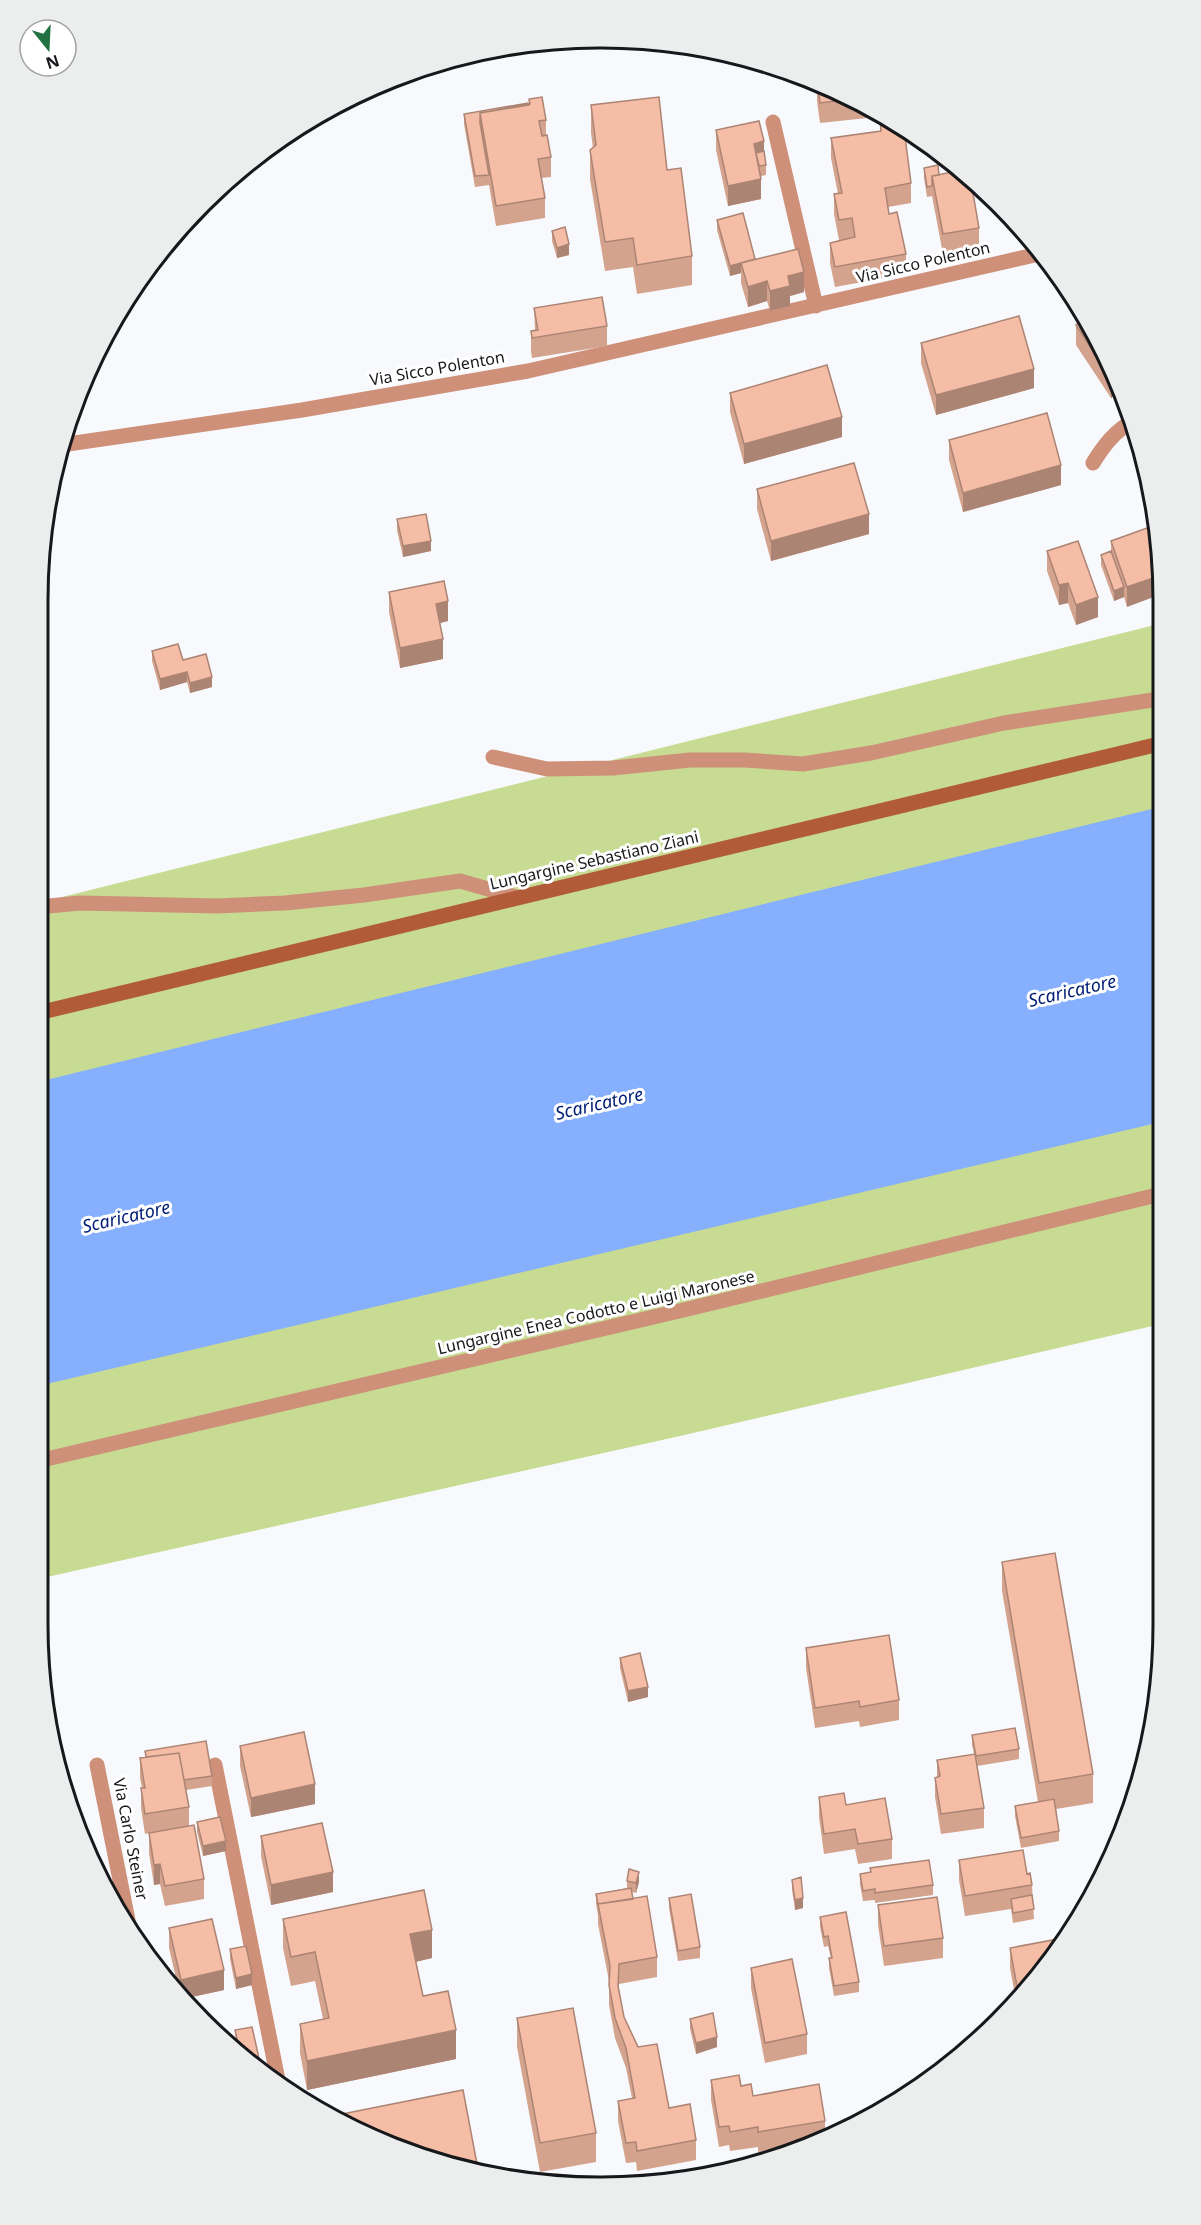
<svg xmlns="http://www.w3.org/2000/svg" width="1201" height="2225" font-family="'Noto Sans',sans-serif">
<rect width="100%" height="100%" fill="#f8f9fd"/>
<path fill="#c7db93" d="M1159 624 1161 1324 680 1436 38 1579V903Z"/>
<path fill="#86affd" d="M1160 807 1161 1122 38 1386V1082Z"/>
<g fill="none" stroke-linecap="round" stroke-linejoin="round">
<path stroke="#ce9079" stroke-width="15" d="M1093 463C1104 445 1115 431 1134 420
M493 757 547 769 613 768 690 760H744L803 764 871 753 1004 723 1159 699
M38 1461 692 1308 1161 1194
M215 1765 279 2085"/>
<path stroke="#ce9079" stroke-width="15" d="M773 122 816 306
M61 445 302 410 528 371 1039 254
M38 907 80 903 217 906 285 903 364 895 460 881 516 897
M97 1765 128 1920"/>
<path stroke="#b25b38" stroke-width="15" d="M38 1013 1159 744"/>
</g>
<path fill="#d3a38e" d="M735 57 753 61 736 63Z
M817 84 877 110V117L820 123 817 101Z
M529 99 546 120V136L551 157V177L541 178 545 198V218L496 226 489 185 475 187 464 124V114L529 105Z
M591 105 667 170 692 256V285L637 294 633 267 605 271 590 179V150L593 148 591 133Z
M880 119 911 183V203L888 207 889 214 906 254V274L835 287 830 263V243L839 240 834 214V194H838L831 158V138L880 132Z
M716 130 764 151 766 165V175L761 176V199L728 206 716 150Z
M924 143 932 149 925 150Z
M924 168 939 175 979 228V248L943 254 932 196 927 197 924 178Z
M717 220 755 260 804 292 790 296V306L770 311 767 301 748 307 741 283V273L730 276 717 230Z
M552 231 569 255 557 258 552 241Z
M534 308 607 326V346L532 358 531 351V331L535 330Z
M1084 319 1120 392 1111 398 1076 345V325Z
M921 343 1034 388 936 415 921 363Z
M730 393 842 437 744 464 730 412Z
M949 440 1061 485 963 512 949 460Z
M757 489 869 534 771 561 757 509Z
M397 519 431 551 403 557 397 530Z
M1158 524 1127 607 1124 597 1114 601 1101 565V555L1111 551V541Z
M1047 551 1098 617 1076 625 1068 603 1059 605 1047 571Z
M389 592 448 621 440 623 443 659 400 668 389 612Z
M152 651 183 660 212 687 190 693 187 682 160 690 152 661Z
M1002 1562 1093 1774V1803L1056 1809 1059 1831V1841L1021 1848 1015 1816V1806L1038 1802 1002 1591Z
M806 1648 899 1700V1720L860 1727 859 1721 815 1728 806 1668Z
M620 1658 648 1697 628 1702 620 1668Z
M972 1735 1019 1749V1759L977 1766 984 1808V1828L941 1834 935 1797V1778L937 1777V1760L974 1754 972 1745Z
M240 1746 315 1804 251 1817 240 1766Z
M145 1751 212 1776V1786L186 1790 189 1807V1826L204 1879V1899L165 1906 160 1884 154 1885 149 1853V1833L145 1834 141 1808V1788H142L140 1778V1758L145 1757Z
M819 1797 846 1805 892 1839V1859L858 1864 855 1849 824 1854 819 1817Z
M197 1822 226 1851 203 1856 197 1832Z
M261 1836 333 1892 271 1905 261 1856Z
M959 1860 1027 1874 1032 1885 1034 1919 1013 1923 1011 1909 965 1916 959 1880Z
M870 1868 933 1885V1895L875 1903V1900L863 1901 860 1884V1874L870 1872Z
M792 1880 803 1908 795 1910 792 1890Z
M627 1881 639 1882 636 1893 632 1892 633 1899 657 1957V1977L619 1984V1989L624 2017 669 2108 696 2140V2160L637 2171 636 2162 626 2163 618 2121V2101L632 2098 626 2068 615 2038 609 2005V1981L598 1924V1915L596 1904V1894L627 1888Z
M669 1898 700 1947V1958L678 1961 669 1908Z
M878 1905 943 1938V1958L884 1966 878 1925Z
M820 1917 859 1982V1992L834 1996 829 1968V1958H831L828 1946 824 1947 820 1927Z
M283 1919 432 1958 416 1962 423 1996 456 2059 307 2090 300 2053V2024L323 2019 315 1981 291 1986 283 1948Z
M169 1928 224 1990 187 1998 179 1991 169 1948Z
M1058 1942 1015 1995 1010 1968V1948Z
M230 1949 252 1985 236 1989 230 1959Z
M751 1968 807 2034V2054L765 2063 751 1988Z
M517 2018 596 2133V2162L540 2172 517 2047Z
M690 2019 717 2047 696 2054 690 2029Z
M235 2030 261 2067 236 2044Z
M711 2080 741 2086 753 2096 825 2121V2139L822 2141 758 2152V2147L730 2151 729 2145 719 2147 711 2100Z
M337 2115 477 2164V2171L455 2168Z"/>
<path fill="#ac8474" d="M764 141V161L756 163 754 144Z
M761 179V199L728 206V186Z
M569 244V255L557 258V248Z
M741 263V273L730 276V266Z
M804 272V292L790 296V306L770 311V291L788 276Z
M767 281V301L748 307V287Z
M1034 369V388L936 415V395Z
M1113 377 1120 392 1111 398V378Z
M842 417V437L744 464V444Z
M1061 465V485L963 512V493Z
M869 514V534L771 561V541Z
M431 541V551L403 557V546Z
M1159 576V595L1127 607V587Z
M1068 583V603L1059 605V585Z
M1124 587V597L1114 601V591Z
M1098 597V617L1076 625V605Z
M448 601V621L436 624V604Z
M443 639V659L400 668V648Z
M187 672V682L160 690V679Z
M212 677V687L190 693V683Z
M648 1687V1697L628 1702V1691Z
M315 1784V1804L251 1817V1798Z
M226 1841V1851L203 1856V1846Z
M160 1864V1884L154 1885V1865Z
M333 1872V1892L271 1905V1885Z
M639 1872V1882L636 1893V1883Z
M803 1898V1908L795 1910V1900Z
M432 1930V1958L410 1963V1934Z
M224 1970V1990L187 1998 181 1992V1980Z
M252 1974V1985L236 1989V1978Z
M456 2030V2059L307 2090V2061Z
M717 2037V2047L696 2054V2043Z"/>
<path fill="#f5bda5" stroke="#ac8474" stroke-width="1.5" d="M818 84 852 99 820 103Z
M542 97 546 120 539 121 542 136 547 135 551 157 538 159 545 198 496 206 480 113 530 104 529 99Z
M659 97 667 170 681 168 692 256 637 265 633 238 605 242 590 150 596 145 591 105Z
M528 103 529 105 480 113V123L489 175 475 176 464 114Z
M888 118 904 129 911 183 885 188 889 214 897 212 906 254 835 267 830 243 855 237 852 218 839 220 834 194 842 193 831 138 881 131 880 119Z
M759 121 764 141 754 144 761 179 728 186 716 130Z
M764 151 766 165 759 166 756 153Z
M938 165 939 175 932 176V186L927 187 924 168Z
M962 170 970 176 979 228 943 234 932 176Z
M743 213 755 259 730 266 717 220Z
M565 227 569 244 557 248 552 231Z
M798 249 804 272 788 276 790 286 770 291 767 281 748 287 741 263Z
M602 297 607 326 532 338 531 331 538 330 534 308Z
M1019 316 1034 369 936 395 921 343Z
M1084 319 1113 377 1111 378 1076 325Z
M827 365 842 417 744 444 730 393Z
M1047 413 1061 465 963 493 949 440Z
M854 463 869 514 771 541 757 489Z
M426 514 431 541 403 546 397 519Z
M1158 524 1159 576 1127 587 1111 541Z
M1078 541 1098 597 1076 605 1068 583 1059 585 1047 551Z
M1111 551 1124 587 1114 591 1101 555Z
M444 581 448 601 436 604 443 639 400 648 389 592Z
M178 644 183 660 206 654 212 677 190 683 187 672 160 679 152 651Z
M1055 1553 1093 1774 1039 1783 1002 1562Z
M889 1635 899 1700 860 1707 859 1701 815 1708 806 1648Z
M640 1653 648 1687 628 1691 620 1658Z
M1015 1728 1019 1749 976 1756 972 1735Z
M304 1732 315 1784 251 1798 240 1746Z
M206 1741 212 1776 184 1780 179 1753 146 1757 145 1751Z
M179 1753 189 1807 145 1814 141 1788H145L140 1758Z
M975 1754 984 1808 941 1814 935 1778 940 1776 937 1760Z
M844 1793 846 1805 885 1798 892 1839 858 1844 855 1829 824 1834 819 1797Z
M1054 1799 1059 1831 1021 1838 1015 1806Z
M220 1817 226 1841 203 1846 197 1822Z
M322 1823 333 1872 271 1885 261 1836Z
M194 1825 204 1879 165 1886 160 1864 154 1865 149 1833Z
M1023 1850 1027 1874 1030 1873 1032 1885 965 1896 959 1860Z
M929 1860 933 1885 875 1893V1889L863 1891 860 1874 871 1872 870 1868Z
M629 1869 639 1872 636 1883 627 1881Z
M801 1877 803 1898 795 1900 792 1880Z
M631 1888 633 1899 598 1904 600 1914 596 1894Z
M424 1890 432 1930 410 1934 423 1996 448 1991 456 2030 307 2061 300 2024 329 2018 315 1952 291 1957 283 1919Z
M691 1894 700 1947 678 1951 669 1898Z
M1032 1895 1034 1909 1013 1913 1011 1899Z
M647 1896 657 1957 619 1964 618 1986 624 2017 638 2047 657 2044 669 2108 690 2104 696 2140 637 2151 636 2142 626 2143 618 2101 635 2098 626 2048 615 2018 609 1985 610 1966 598 1904Z
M937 1897 943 1938 884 1946 878 1905Z
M846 1912 859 1982 834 1986 829 1958H832L828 1936 824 1937 820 1917Z
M212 1919 224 1970 181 1980 169 1928Z
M1058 1939V1942L1018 1992 1010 1948Z
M246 1946 252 1974 236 1978 230 1949Z
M792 1959 807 2034 765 2043 751 1968Z
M573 2008 596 2133 540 2143 517 2018Z
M713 2013 717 2037 696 2043 690 2019Z
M252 2027 261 2067 239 2047 235 2030Z
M739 2075 741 2086 751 2084 753 2096 819 2084 825 2121 758 2132V2127L730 2132 729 2126 719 2127 711 2080Z
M463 2090 477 2164 454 2168 337 2115Z"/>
<g text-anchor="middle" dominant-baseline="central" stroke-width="6" stroke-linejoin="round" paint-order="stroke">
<g font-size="16" fill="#17181b" stroke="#fff">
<text transform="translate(923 262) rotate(-13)">Via Sicco Polenton</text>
<text transform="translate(437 368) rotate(-10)">Via Sicco Polenton</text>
<text transform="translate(594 860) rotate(-13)">Lungargine Sebastiano Ziani</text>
<text transform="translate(596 1312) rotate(-13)">Lungargine Enea Codotto e Luigi Maronese</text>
<text transform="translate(131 1839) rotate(79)">Via Carlo Steiner</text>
</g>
<g font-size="18" font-style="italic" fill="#001e76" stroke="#fff">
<text transform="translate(1072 990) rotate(-13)">Scaricatore</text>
<text transform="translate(599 1103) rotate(-13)">Scaricatore</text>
<text transform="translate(126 1216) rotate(-13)">Scaricatore</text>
</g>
</g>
<path d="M0 0H1201V2225H0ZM600 48H601A552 552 0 0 1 1153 600V1625A552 552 0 0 1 601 2177H600A552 552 0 0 1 48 1625V600A552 552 0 0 1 600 48Z" fill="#eceded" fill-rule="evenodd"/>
<path fill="none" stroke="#17181b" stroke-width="3" d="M600 48H601A552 552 0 0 1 1153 600V1625A552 552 0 0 1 601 2177H600A552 552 0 0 1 48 1625V600A552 552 0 0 1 600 48Z"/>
<g transform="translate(48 48) rotate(162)"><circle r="28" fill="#ffffff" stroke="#a2a3a4" stroke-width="1.5"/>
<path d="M0-4.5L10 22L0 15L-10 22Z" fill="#217142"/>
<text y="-9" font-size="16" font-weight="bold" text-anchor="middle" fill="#17181b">N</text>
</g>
</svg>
